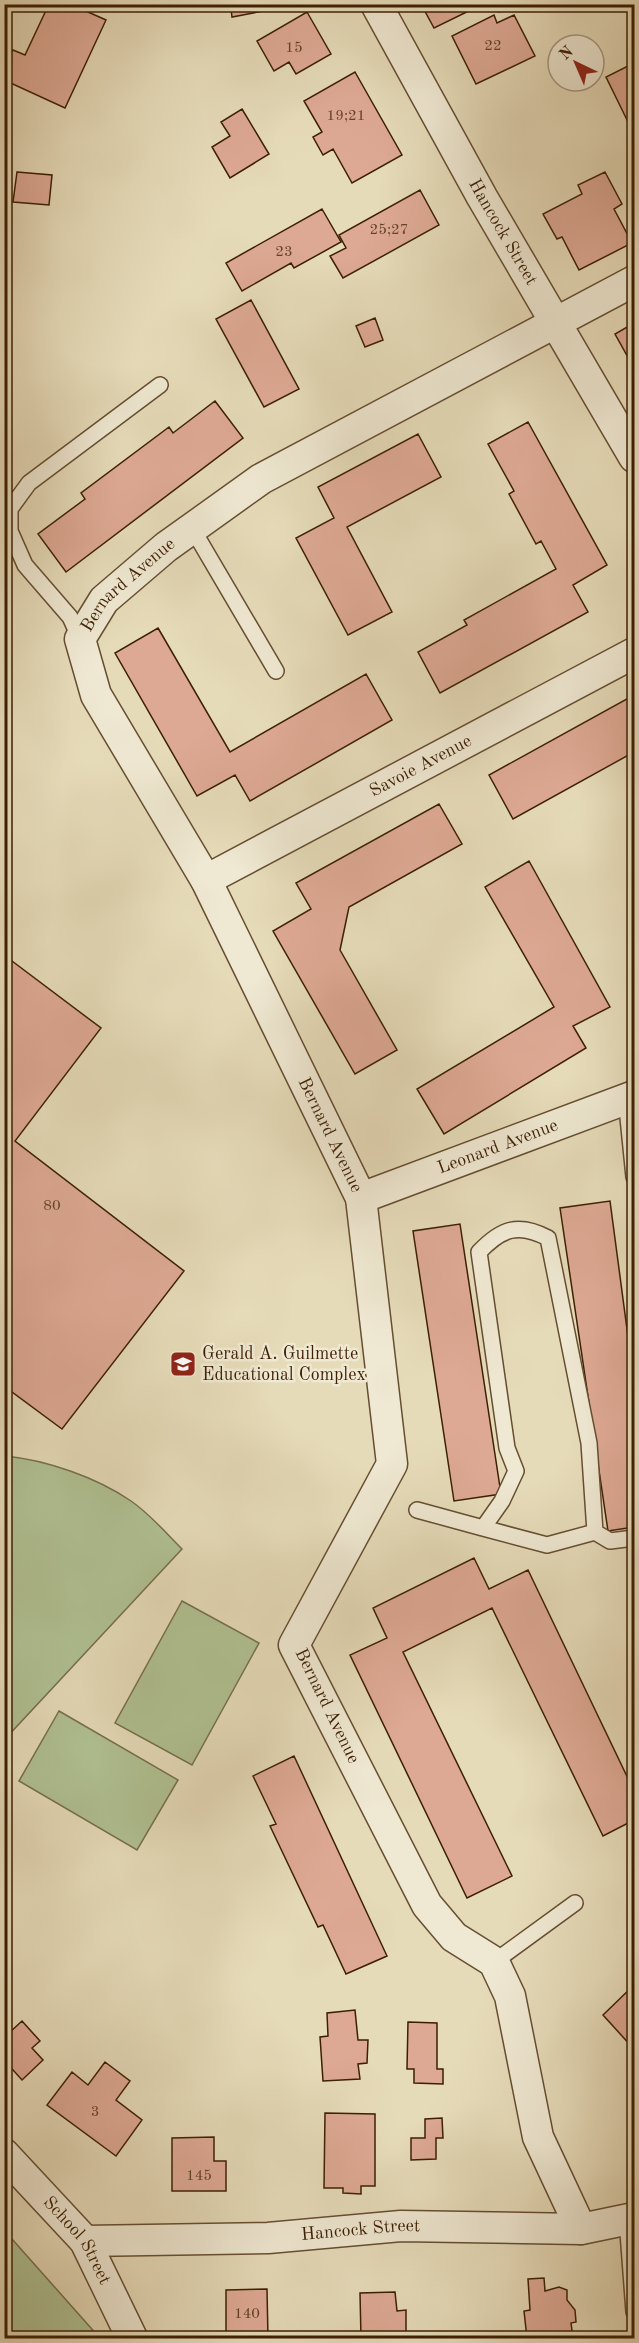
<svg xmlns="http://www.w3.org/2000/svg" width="639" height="2343" font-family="'Old Standard TT',serif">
<rect width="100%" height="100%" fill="#e6dbb9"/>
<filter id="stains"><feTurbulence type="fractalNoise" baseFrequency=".00333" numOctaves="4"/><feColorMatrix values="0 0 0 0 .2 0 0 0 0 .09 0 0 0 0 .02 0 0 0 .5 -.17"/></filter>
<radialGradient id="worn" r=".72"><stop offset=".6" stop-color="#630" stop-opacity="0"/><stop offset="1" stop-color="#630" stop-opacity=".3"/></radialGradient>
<path fill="#b0c193" stroke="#76704c" stroke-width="1.5" d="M5 1456C46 1460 96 1477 131 1501 150 1514 166 1533 182 1549L5 1739Z
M182 1601 259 1643 192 1765 115 1723Z
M59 1711 178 1780 137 1850 19 1781Z
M4 2230 98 2336 99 2338H5Z"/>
<path fill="#dea994" stroke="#3c1f04" stroke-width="1.5" d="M49 4H70L106 20 65 108 4 80V68L13 50 25 55Z
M220 4H301L232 17 231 9 221 11Z
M421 4H483L434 28Z
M495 4H513L499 12Z
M307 12 331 54 296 74 289 62 274 71 257 41Z
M494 15 497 23 514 15 535 56 476 84 452 36Z
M558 62 560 81 557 83 549 67Z
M634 63V124L630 126 606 77Z
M355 72 402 155 352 183 333 149 323 155 313 137 322 132 304 101Z
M242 109 269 154 230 178 212 147 230 136 221 122Z
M17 172 52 175 49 205 13 202Z
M605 172 622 204 614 209 632 243 579 270 562 237 557 239 543 214 582 194 578 185Z
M420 190 439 225 343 278 330 256 346 248 339 235Z
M322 209 341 242 294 268 291 263 242 291 226 263Z
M251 300 299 389 264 407 216 319Z
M375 318 383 340 365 347 356 326Z
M634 323V368L615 334Z
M215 401 243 438 66 572 38 534 85 499 81 493 169 427 173 433Z
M528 422 607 565 573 585 588 612 440 693 418 652 467 625 464 620 556 569 541 541 536 544 509 494 514 491 488 444Z
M418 434 441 477 347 527 392 612 348 635 296 538 334 518 318 487Z
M158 628 230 752 366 674 392 720 250 801 235 775 197 796 115 653Z
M634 695V752L513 819 489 775Z
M439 804 462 844 349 907 340 950 397 1050 355 1074 273 931 311 909 296 883Z
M529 861 610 1007 573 1026 586 1048 444 1134 417 1089 554 1007 485 887Z
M4 955 101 1028 15 1141 184 1271 62 1429 4 1386Z
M610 1201 634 1382V1527L608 1531 560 1208Z
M460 1224 501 1494 454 1501 413 1231Z
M474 1558 489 1589 528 1570 634 1791V1820L603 1836 492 1608 403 1652 512 1876 467 1898 350 1655 387 1638 373 1608Z
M294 1756 387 1956 346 1974 323 1925 318 1927 270 1826 276 1824 253 1776Z
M633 1986 634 2044 632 2047 603 2015Z
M355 2010 358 2040H368L367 2063 358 2064 360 2079 323 2081 320 2037 328 2036 327 2013Z
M22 2021 40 2041 32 2048 43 2060 22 2080 4 2060V2026L10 2032Z
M408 2022 437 2023V2069H443V2084L414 2083V2069H407Z
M105 2062 130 2081 116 2100 142 2120 116 2156 47 2105 72 2072 88 2085Z
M325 2113 375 2114V2186H361V2194L343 2193V2188H324Z
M442 2118 443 2138H436V2159L411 2160V2138H425V2119Z
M214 2137V2161H226V2191H172V2138Z
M544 2278 545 2291 559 2287 567 2290V2300L575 2310 576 2322 571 2323 573 2338H527L524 2311 530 2310 528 2279Z
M267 2289 268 2338H226V2290Z
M395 2292 397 2311 406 2310V2338H361L360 2293Z"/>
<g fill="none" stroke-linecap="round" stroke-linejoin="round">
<defs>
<path id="service" d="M192 528 276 671
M80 639 70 617 25 565 10 531V509L29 483 160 385
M626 1098 634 1177
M417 1510 483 1528 502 1501 516 1471 507 1448 479 1252C501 1229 518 1222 548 1238L589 1443 595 1532 610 1541 634 1538
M483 1528 547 1545 595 1532
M494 1962 575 1903
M627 2219 634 2312"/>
<g id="minor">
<path id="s1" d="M376 4 482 197 634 457"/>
<path id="s2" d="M206 880 634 653"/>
<path id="s3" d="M361 1198 634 1096"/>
<path id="s4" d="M4 2154 85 2241 132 2338"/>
<path id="s5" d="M581 2229 538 2137 510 1996 494 1962 454 1937 427 1905 294 1645 392 1464 361 1198 206 880 96 695 80 639 104 600 166 547 261 479 634 281"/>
<path id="s6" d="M85 2241 268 2238 401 2226 581 2229 634 2218"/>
</g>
</defs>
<use href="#service" stroke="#664e31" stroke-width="18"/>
<use href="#minor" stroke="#664e31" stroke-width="33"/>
<use href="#service" stroke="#efe8d2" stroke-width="15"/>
<use href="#minor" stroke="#efe8d2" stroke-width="30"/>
</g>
<defs>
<symbol id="school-square" viewBox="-11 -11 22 22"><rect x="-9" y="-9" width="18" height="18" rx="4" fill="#8f2418" stroke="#efe8d2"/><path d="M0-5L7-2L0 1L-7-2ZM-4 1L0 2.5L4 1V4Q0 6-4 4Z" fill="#fff"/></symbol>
</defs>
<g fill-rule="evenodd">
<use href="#school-square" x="168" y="1349" width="30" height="30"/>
</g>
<g text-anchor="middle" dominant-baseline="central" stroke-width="5" stroke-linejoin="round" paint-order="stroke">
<g font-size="15" fill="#644228">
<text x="493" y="46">22</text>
<text x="294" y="48">15</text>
<text x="346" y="116">19;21</text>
<text x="389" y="230">25;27</text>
<text x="284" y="252">23</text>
<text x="52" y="1206">80</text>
<text x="95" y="2112">3</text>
<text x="199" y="2176">145</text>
<text x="247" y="2314">140</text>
</g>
<g font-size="18" fill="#3c1f04" stroke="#efe8d2">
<text stroke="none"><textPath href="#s1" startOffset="261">Hancock Street</textPath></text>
<text stroke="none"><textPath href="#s5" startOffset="1838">Bernard Avenue</textPath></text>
<text stroke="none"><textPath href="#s2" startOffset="243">Savoie Avenue</textPath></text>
<text transform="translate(330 1135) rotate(64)">Bernard Avenue</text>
<text stroke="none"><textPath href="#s3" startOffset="146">Leonard Avenue</textPath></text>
<text transform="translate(327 1706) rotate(64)">Bernard Avenue</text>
<text stroke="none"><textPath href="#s6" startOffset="276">Hancock Street</textPath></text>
<text stroke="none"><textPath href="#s4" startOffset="114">School Street</textPath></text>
</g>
<g font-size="18" fill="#3c1f04" stroke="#efe8d2" text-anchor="start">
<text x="202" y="1354">Gerald A. Guilmette<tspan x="202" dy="21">Educational Complex</tspan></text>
</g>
</g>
<rect width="639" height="2343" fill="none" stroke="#e6dbb9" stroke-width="24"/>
<rect x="6" y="6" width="627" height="2331" fill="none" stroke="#3c1f04" stroke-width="3"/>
<rect x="12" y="12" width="615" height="2319" fill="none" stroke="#3c1f04" stroke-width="1.5"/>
<g transform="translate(576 63) rotate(316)"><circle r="28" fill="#efe8d2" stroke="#a79880" stroke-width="1.5"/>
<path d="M0-4.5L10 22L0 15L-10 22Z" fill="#8f2418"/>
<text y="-9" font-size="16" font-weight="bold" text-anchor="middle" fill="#3c1f04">N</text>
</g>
<rect width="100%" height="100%" filter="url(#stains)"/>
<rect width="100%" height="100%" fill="url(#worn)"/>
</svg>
